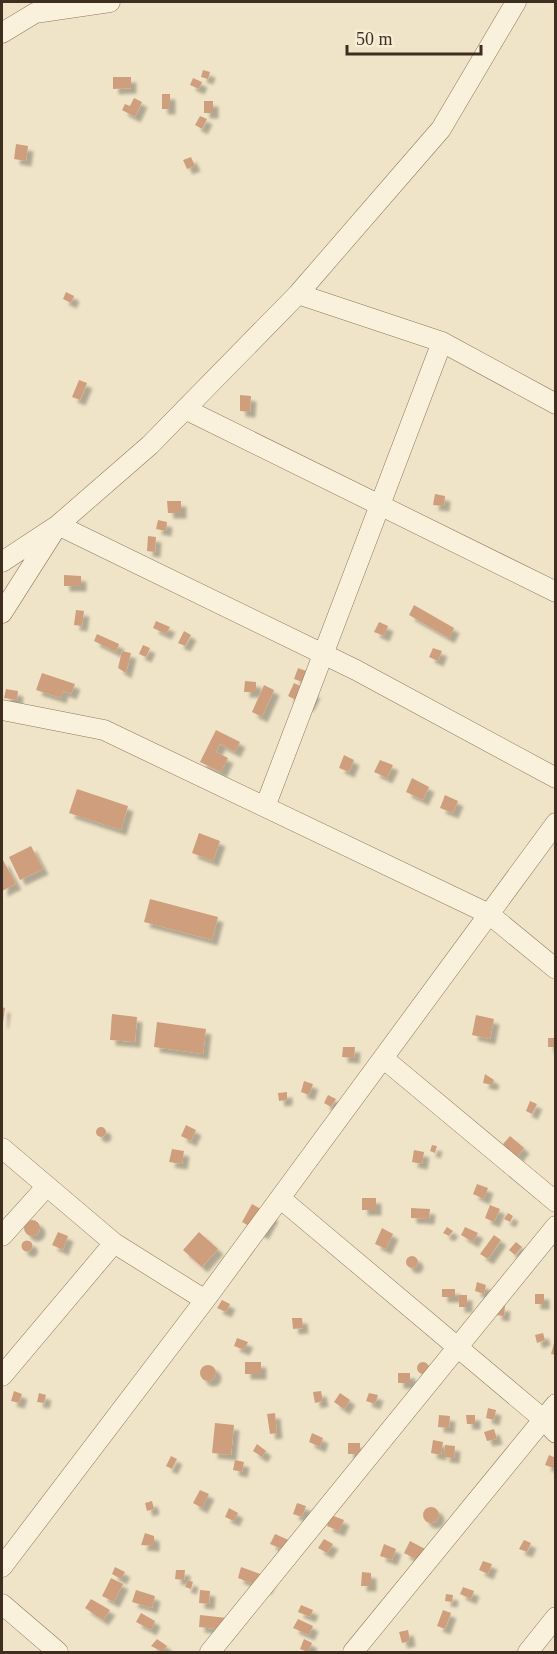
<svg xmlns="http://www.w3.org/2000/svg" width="557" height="1654" font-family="Georgia,serif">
<defs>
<filter id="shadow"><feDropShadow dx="5.5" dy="5.5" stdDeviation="1.5" flood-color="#0004"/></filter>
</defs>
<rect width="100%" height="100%" fill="#f0e4c8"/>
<path fill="#cf9f7d" filter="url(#shadow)" d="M203 70 210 72 208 79 201 77Z
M113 77H131V88L113 89Z
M193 78 202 82 199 89 190 85Z
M162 94H170V109H162Z
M134 98 142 102 135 117 122 110 125 104 130 106Z
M204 101H213V113H204Z
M200 116 207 119 202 129 195 125Z
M16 144 28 146 26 161 14 159Z
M191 157 195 166 187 169 183 160Z
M66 292 74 296 71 303 63 299Z
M79 380 87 383 80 400 72 397Z
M240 395 251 396 250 412 240 411Z
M435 494 445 496 444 506 433 505Z
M167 501H181V513H168Z
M158 520 167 522 166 531 156 529Z
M148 536 156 537 155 552 147 551Z
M64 575 81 576V586H64Z
M414 605 454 628 449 638 409 615Z
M76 610 84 611 82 626 74 625Z
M156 621 170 627 166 634 153 628Z
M379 622 388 626 384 636 374 632Z
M184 631 191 635 185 646 178 643Z
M97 634 119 644 116 652 94 641Z
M143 645 150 648 146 657 139 654Z
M433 648 442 651 438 661 429 657Z
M122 651 131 653 126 673 118 668Z
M298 668 309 672 305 683 294 679Z
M42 673 75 684 71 694 63 691 61 698 36 690Z
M245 681 256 682V692H244Z
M294 683 315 693 308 706 288 696Z
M264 685 274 690 262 717 252 712Z
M6 689 18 691 17 700 4 698Z
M216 730 240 742 235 752 220 744 216 752 228 758 221 772 200 762Z
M344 755 354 760 349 772 339 768Z
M380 760 393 765 387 778 374 772Z
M412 778 429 787 423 800 406 792Z
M77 789 128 806 121 830 69 813Z
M445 795 458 801 453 813 440 808Z
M199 833 220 841 213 861 192 853Z
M31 846 43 869 20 880 9 857Z
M3 860 16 884 2 891V861Z
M150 899 218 917 212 940 144 922Z
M2 1007 5 1008 3 1023H2Z
M112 1014 137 1017 135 1042 110 1040Z
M476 1015 494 1019 490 1039 472 1035Z
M157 1022 206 1029 203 1054 154 1047Z
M548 1038H556V1047H548Z
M343 1047H355L354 1058 342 1057Z
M485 1074 494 1080 492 1085 483 1083Z
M304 1081 313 1084 309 1095 301 1092Z
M287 1092V1100L279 1101 278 1093Z
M328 1095 336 1099 331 1107 324 1103Z
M530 1101 537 1104 532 1114 526 1111Z
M186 1125 196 1130 191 1141 181 1136Z
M96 1132a5 5 0 1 1 10 0a5 5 0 1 1-10 0Z
M510 1136 524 1148 517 1157 503 1144Z
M432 1145 437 1146 435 1153 430 1151Z
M172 1149 184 1151 182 1164 169 1162Z
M414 1150 424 1152 422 1164 412 1162Z
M477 1184 488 1188 484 1199 473 1194Z
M362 1198H376V1210H362Z
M252 1204 273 1216 263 1234 242 1222Z
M490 1205 500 1209 494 1222 485 1218Z
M411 1208 430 1209 429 1219 411 1218Z
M508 1213 513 1216 510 1222 504 1219Z
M24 1228a8 8 0 1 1 16 0a8 8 0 1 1-16 0Z
M447 1227 453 1231 449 1236 443 1233Z
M465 1227 478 1233 473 1242 461 1235Z
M382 1228 393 1234 386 1249 375 1244Z
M58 1232 68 1236 63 1250 52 1245Z
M199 1232 218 1249 202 1267 183 1250Z
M494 1235 501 1240 488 1259 480 1254Z
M21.5 1246a5.5 5.5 0 1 1 11 0a5.5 5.5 0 1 1-11 0Z
M516 1242 522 1247 515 1255 509 1250Z
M406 1262a6 6 0 1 1 12 0a6 6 0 1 1-12 0Z
M477 1282 486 1285 484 1294 475 1291Z
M442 1289H455V1297H442Z
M535 1294H544V1304H535Z
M459 1295H467V1307H459Z
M222 1300 230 1304 226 1312 217 1308Z
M497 1306H505L504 1316 496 1315Z
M292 1318H302L303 1328 293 1329Z
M543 1333 545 1340 537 1343 535 1335Z
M237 1338 248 1342 244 1350 234 1346Z
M554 1343 556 1344V1355L551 1354Z
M417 1368a6 6 0 1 1 12 0a6 6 0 1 1-12 0Z
M245 1362H261V1374H245Z
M200 1373a8 8 0 1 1 16 0a8 8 0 1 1-16 0Z
M398 1373H410V1383H398Z
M14 1391 22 1394 19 1403 11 1401Z
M321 1391 323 1401 315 1403 313 1392Z
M39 1393 46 1395 44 1403 37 1402Z
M340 1393 350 1400 344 1409 334 1402Z
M369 1393 378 1395 375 1404 366 1401Z
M488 1408 496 1410 494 1420 486 1418Z
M275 1413 277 1433 270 1434 267 1414Z
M439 1415 450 1416 449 1428 438 1427Z
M466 1415H475V1424H467Z
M215 1423 234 1425 231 1455 212 1453Z
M494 1429 497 1439 487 1441 484 1432Z
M312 1433 323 1438 320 1447 309 1442Z
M433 1440 443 1442 441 1455 431 1453Z
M348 1443H360V1454H348Z
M257 1444 266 1451 262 1457 253 1451Z
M445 1445 455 1446 454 1458 444 1457Z
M549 1455 556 1458V1469L545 1465Z
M171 1456 177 1459 172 1469 166 1466Z
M235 1460 244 1462 242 1472 233 1470Z
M200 1490 209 1494 202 1508 193 1503Z
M152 1501 154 1509 147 1511 145 1503Z
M297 1503 306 1506 302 1517 293 1514Z
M423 1515a8 8 0 1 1 16 0a8 8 0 1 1-16 0Z
M229 1508 238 1513 234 1521 225 1517Z
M331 1515 344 1520 339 1531 327 1526Z
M145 1533 154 1536V1546L141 1545Z
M275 1534 293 1542 289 1552 270 1544Z
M324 1539 333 1544 327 1553 318 1548Z
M524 1540 531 1543 527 1552 519 1549Z
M410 1541 425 1549 419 1561 404 1553Z
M384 1544 396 1549 392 1560 380 1556Z
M483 1561 492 1564 488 1574 479 1570Z
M115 1567 125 1572 121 1579 112 1574Z
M241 1567 271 1578 266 1589 238 1578Z
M176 1570H185L184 1580 175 1579Z
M362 1572 371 1573V1586H361Z
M111 1578 123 1584 114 1602 102 1596Z
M188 1580 193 1582 191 1589 185 1587Z
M463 1587 474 1591 471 1599 460 1594Z
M136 1590 155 1596 152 1608 132 1602Z
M200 1590 210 1591 209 1604 199 1603Z
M446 1594 453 1595 452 1602 445 1601Z
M91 1599 110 1610 103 1620 85 1608Z
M301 1605 313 1610 310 1617 298 1612Z
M443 1610 451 1613 445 1629 437 1626Z
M141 1613 155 1621 151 1630 136 1622Z
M200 1615 227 1618 226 1630 199 1627Z
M298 1619 313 1626 309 1635 293 1628Z
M408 1630 410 1641 402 1643 399 1632Z
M157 1639 167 1646 163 1652 151 1646Z
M304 1639 312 1643 308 1652 300 1649Z"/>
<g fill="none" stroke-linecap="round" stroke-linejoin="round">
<defs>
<path id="street" d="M2 33 35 13 110 2
M298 294 442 342 556 404
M185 409 556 592
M2 562 58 525 356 670 556 778
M2 613 58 525 150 445 298 294 441 129 516 2
M2 710 104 730 489 914 556 969
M265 807 442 342
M383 1058 556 1202
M2 1148 114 1243 205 1300
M280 1198 543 1419 556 1433
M2 1236 47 1186
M2 1376 114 1243
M2 1567 205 1300 556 823
M2 1604 58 1652
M210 1652 556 1226
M353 1652 556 1404
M528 1652 556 1617"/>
</defs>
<use href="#street" stroke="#8d765c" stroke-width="21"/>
<use href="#street" stroke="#faf1dc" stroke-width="20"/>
</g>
<rect width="557" height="1654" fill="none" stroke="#3d2e20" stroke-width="6"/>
<path d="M347 45v9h134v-9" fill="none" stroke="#3d2e20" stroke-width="3"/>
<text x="356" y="45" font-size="18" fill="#3d2e20" stroke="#f7eed8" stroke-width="4.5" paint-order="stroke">50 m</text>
</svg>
